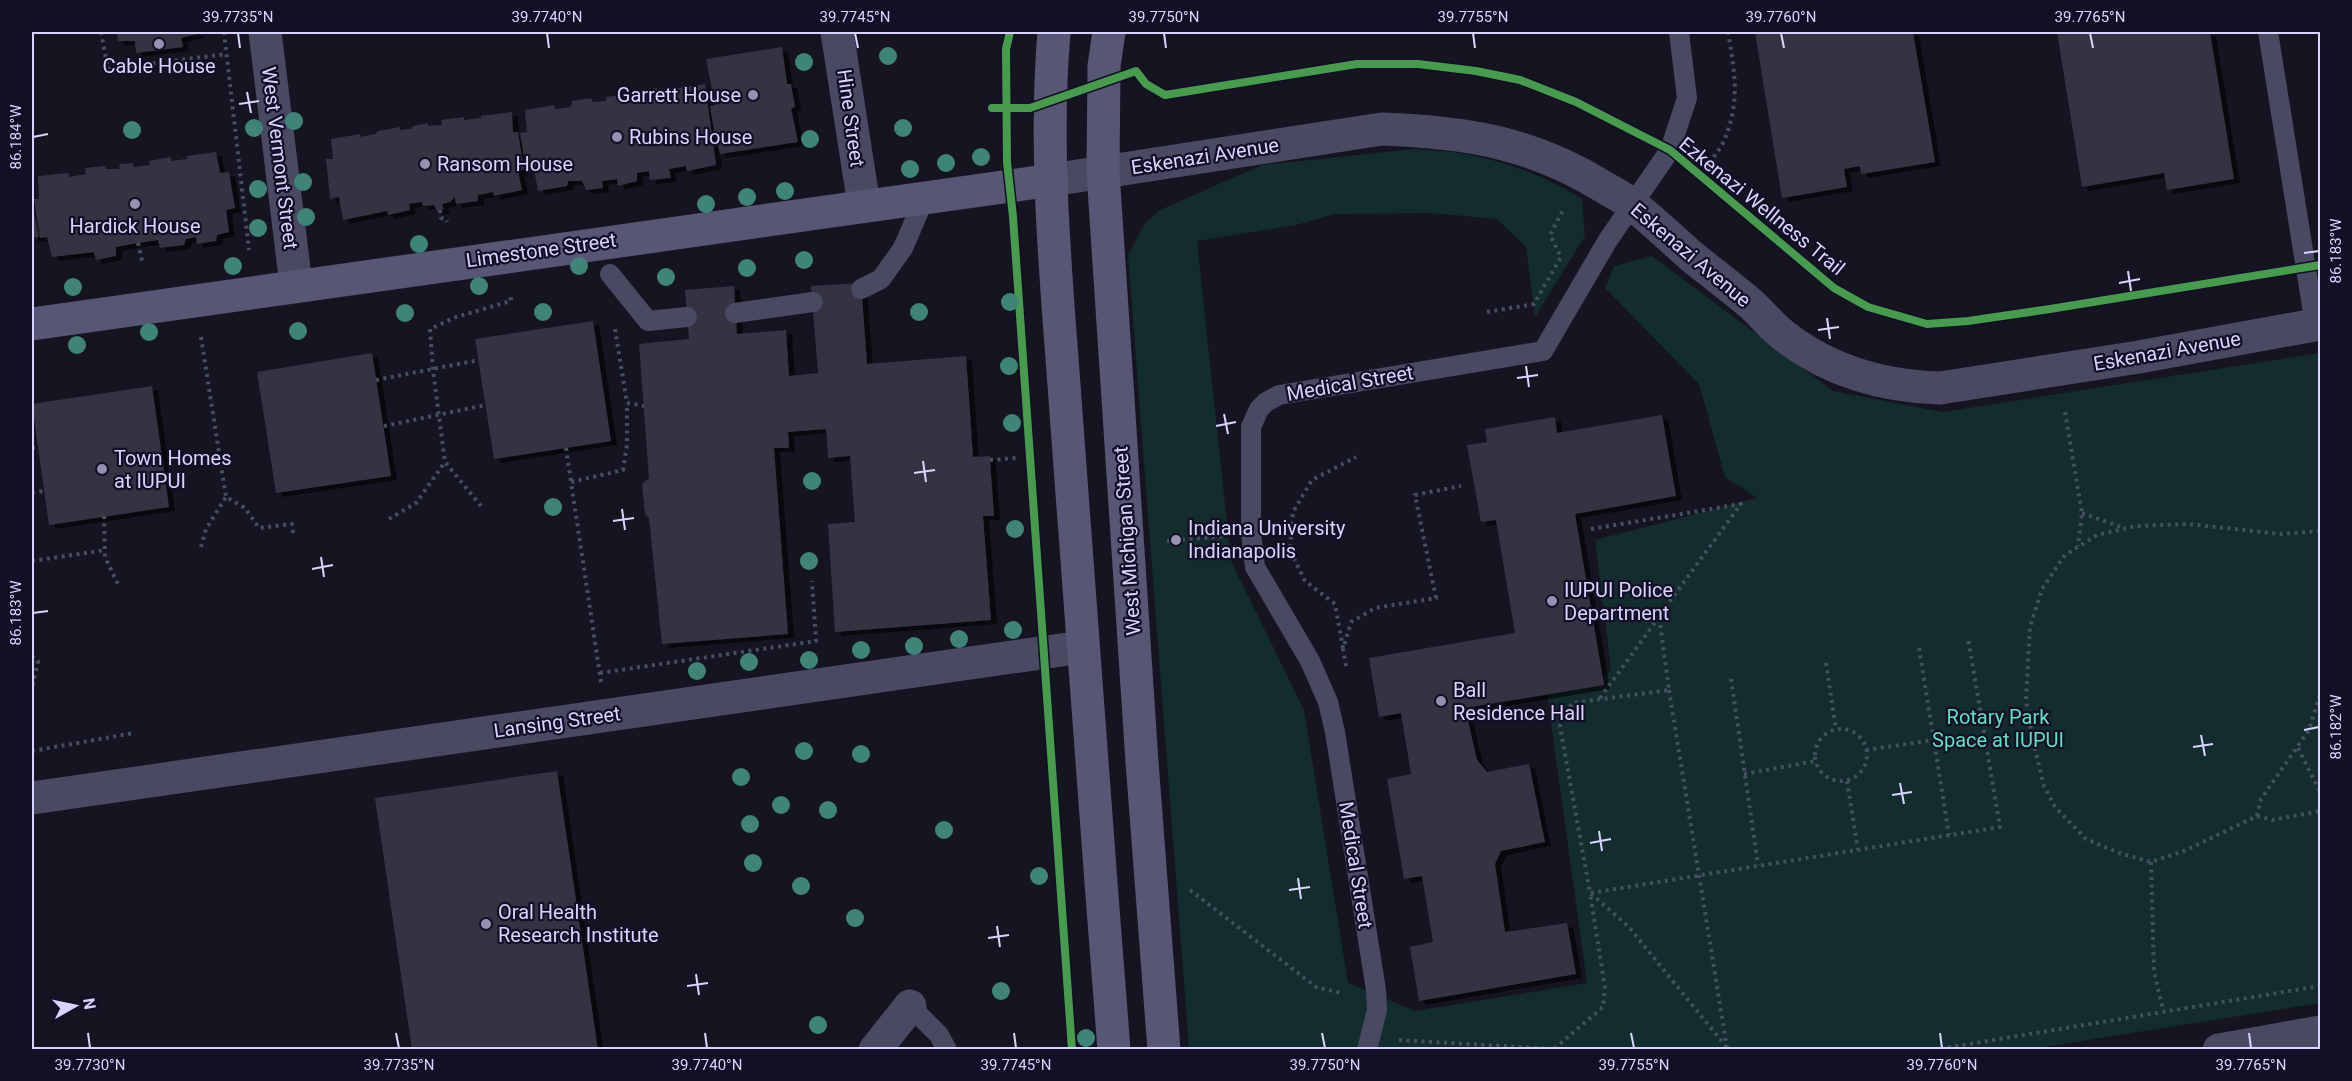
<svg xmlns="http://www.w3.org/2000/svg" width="2352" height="1081" font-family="Roboto,sans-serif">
<defs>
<filter id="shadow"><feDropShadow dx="6" dy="4" stdDeviation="0" flood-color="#0009"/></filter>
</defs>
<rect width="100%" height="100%" fill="#161421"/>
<path fill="#132c2d" d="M1414 149C1429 151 1445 150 1460 153 1502 160 1546 176 1582 199L1585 236 1535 317 1526 247 1497 219 1431 213 1335 214 1296 225 1197 241 1231 561 1304 710 1348 983 1415 1011 1587 983 1547 694 1596 686 1611 669 1595 540 1757 498 1725 477 1699 384 1605 288 1614 266 1652 256 1833 391 1943 412 2320 353V1003L2032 1049H1189L1128 255 1145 223 1160 210 1262 165Z"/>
<path fill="#343243" filter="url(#shadow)" d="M117 32H197V34L181 38 183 47 136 53 135 41H118Z
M1755 32H1913L1935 162 1861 174 1860 166 1844 169 1847 187 1782 198Z
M2057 32H2210L2234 179 2167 190 2164 173 2082 187Z
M782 47 787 84H791L795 107 791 108 798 142 720 154 717 141 716 142 710 106 715 105 706 59Z
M705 84 716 165 687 171 686 166 669 169 671 178 650 180 649 171 637 173V181L618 186 617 179 602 181 603 188 586 190 582 181H568L567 186 538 191 534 169H526L520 133 527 132 525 110 554 105 555 109 571 107 572 101 591 98 593 102 606 101V97L622 95 623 99 635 96 634 92 657 88V93L674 92 673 89Z
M512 112 513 132H518L524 169 518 171 522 190 494 196 493 192 478 195V201L456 204 455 197 450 202 442 204 444 209 437 211 434 205 423 206 422 202 409 204 410 210 388 215 387 211 343 220 339 197 330 199 326 159H333L331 139 360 134 361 137 375 134 378 131 400 127V130L411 129 413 126 428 123V126L442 125 441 120 464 117V120L481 118V116Z
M216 152 220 173 229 172 235 208 226 210 229 232 217 235 216 241 197 244 196 237 186 239 184 245 160 248 158 240 138 243 116 247V256L96 260 94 252 52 257 47 237 40 238 34 199H39L38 176 69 173V177L86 174 85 168 105 166 106 169H119L120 164 133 163 134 167 150 165 149 161 171 157V161L187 159V156Z
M32 203 39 237 32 238Z
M861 283 867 364 966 356 973 457 990 456V460L994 516H983L991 620 835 632 828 524 855 522 850 456 828 458 826 429 788 432 789 448H774L788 634 662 644 649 518 645 514 642 484 649 478 639 344 689 339 685 290 734 286 737 334 786 330 789 376 818 373 811 286Z
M593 321 611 441 494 459 475 339Z
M372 353 391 476 276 493 257 372Z
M152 386 169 507 49 525 32 404Z
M1662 415 1676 496 1575 514 1604 685 1465 708 1477 760 1487 772 1529 764 1545 842 1501 851 1495 864 1505 932 1567 923 1576 974 1419 1001 1410 947 1433 942 1422 876 1404 879 1387 779 1411 774 1401 713 1379 717 1369 658 1515 633 1496 520 1481 522 1467 445 1487 442 1485 429 1555 417 1557 433Z
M557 771 598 1050H412L375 798Z"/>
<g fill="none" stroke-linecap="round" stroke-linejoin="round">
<path stroke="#44505f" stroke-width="4" stroke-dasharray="3 4.5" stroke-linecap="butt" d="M101 32 108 69 227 54
M224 32 249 250
M1700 175C1707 165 1716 155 1722 145 1741 105 1735 73 1728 32
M440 210 441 218 446 219 447 222
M138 243 143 265
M1487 312 1534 304 1561 257 1550 235 1563 210
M615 329 627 403 644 406
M201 337 226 497 245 508 259 528 292 524 293 533
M376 380 479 360
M2065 412 2082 513 2078 546
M384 426 486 405
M32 448 38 447
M566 448 571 482
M990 460 1016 458
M32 493 44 491
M481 506 445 462 433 370 430 329 456 317 511 301 510 293
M2082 513 2124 528
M104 516 105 557 118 584
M389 519 416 503 445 462
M1591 529 1741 504 1659 616 1669 690 1572 703 1560 726 1590 893 1628 926 1728 1049H1554L1603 1007 1605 988 1590 893 2000 827 1968 638
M2320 531 2281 534 2188 524 2136 526 2097 535 2065 555 2042 589 2030 627 2026 700 2033 741 2044 786 2055 807 2086 839 2119 853 2151 862 2184 851 2257 816 2261 799 2309 730 2320 695
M1167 541 1224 536
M201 547 206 529 226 497
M32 561 106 550
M1343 648 1335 604 1305 581 1290 550 1293 512 1312 480 1356 457
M1919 648 1949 835
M32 656 38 661 32 689
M1826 663 1836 730
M1346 666 1343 649 1351 622 1375 608 1436 598 1415 495 1461 486
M600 673 816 641 812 581
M1731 679 1758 865
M601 682 571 482 623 470 627 445V403
M1669 690 1727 1048
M1600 698 1659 617
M1815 755a26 26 0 1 1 52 0a26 26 0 1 1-52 0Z
M2298 748 2320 792
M1866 750 1934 740
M32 751 134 733
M1744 774 1816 761
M1847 781 1858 850
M2257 816 2272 820 2320 811
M2151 862 2154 972 2163 1010
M1190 890 1316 987 1341 993
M1399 1040 1554 1049
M1933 1050 2320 986"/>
<path stroke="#4a4962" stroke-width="20" d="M2268 32 2315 325
M610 274 648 321 687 317
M861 289 881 279 903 248 925 197
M735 313 813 302
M910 1006 939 1035 947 1050
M1367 1050 1377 1010 1376 990 1335 732 1328 702 1310 661 1255 567 1251 533V427L1259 409 1266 402 1279 395 1543 351 1608 240 1670 150 1687 98 1679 32"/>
<path stroke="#4a4962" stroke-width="33" d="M265 32 296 285
M837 32 864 205
M1052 180 1382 129C1465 132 1530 142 1602 186 1612 192 1624 198 1633 205 1653 221 1672 239 1691 256 1711 272 1732 288 1751 304 1760 312 1768 322 1777 330 1824 370 1879 386 1940 388L2139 357 2320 324
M32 798 1082 647
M875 1050 910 1006
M2219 1050 2320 1032"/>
<path stroke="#575674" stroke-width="33" d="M1054 32C1043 162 1058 295 1067 426 1081 634 1098 842 1114 1050
M1109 32 1104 66 1103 172 1142 762 1164 1050
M32 324 1052 180"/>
<defs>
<path id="cycleway" d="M1010 32 1006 49 1007 162 1013 217 1072 1050
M992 108H1030L1136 71 1146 84 1165 95 1357 64H1418L1476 71 1520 80 1576 102 1670 150 1834 288 1868 307 1927 324 1968 321 2050 309 2320 265"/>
</defs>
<use href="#cycleway" stroke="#130f26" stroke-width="11"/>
<use href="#cycleway" stroke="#469c4c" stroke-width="8"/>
</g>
<g fill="#3e8478">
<circle cx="888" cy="56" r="9"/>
<circle cx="804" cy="62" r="9"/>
<circle cx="294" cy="121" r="9"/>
<circle cx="254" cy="128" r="9"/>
<circle cx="903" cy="128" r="9"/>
<circle cx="132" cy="130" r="9"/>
<circle cx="810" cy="139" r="9"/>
<circle cx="981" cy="157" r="9"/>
<circle cx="946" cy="163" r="9"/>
<circle cx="910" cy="169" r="9"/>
<circle cx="303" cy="182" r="9"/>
<circle cx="258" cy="189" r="9"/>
<circle cx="785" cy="191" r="9"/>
<circle cx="747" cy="197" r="9"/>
<circle cx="706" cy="204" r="9"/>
<circle cx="306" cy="217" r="9"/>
<circle cx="258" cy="228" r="9"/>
<circle cx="419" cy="244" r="9"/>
<circle cx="804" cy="260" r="9"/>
<circle cx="233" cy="266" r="9"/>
<circle cx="579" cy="266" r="9"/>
<circle cx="747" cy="268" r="9"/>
<circle cx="666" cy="277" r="9"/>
<circle cx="479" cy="286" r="9"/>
<circle cx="73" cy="287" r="9"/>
<circle cx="1010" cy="302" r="9"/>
<circle cx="543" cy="312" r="9"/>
<circle cx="919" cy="312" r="9"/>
<circle cx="405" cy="313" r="9"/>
<circle cx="298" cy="331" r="9"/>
<circle cx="149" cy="332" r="9"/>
<circle cx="77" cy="345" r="9"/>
<circle cx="1009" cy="366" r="9"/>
<circle cx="1012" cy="423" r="9"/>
<circle cx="812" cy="481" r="9"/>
<circle cx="553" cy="507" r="9"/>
<circle cx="1015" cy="529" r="9"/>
<circle cx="809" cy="561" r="9"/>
<circle cx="1013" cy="630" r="9"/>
<circle cx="959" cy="639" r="9"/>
<circle cx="914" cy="646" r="9"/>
<circle cx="861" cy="650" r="9"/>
<circle cx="809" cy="660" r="9"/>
<circle cx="749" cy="662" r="9"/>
<circle cx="697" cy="671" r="9"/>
<circle cx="804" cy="751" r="9"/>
<circle cx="861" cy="754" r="9"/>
<circle cx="741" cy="777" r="9"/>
<circle cx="781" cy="805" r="9"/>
<circle cx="828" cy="810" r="9"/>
<circle cx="750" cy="824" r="9"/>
<circle cx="944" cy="830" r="9"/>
<circle cx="753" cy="863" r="9"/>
<circle cx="1039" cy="876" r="9"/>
<circle cx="801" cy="886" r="9"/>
<circle cx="855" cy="918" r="9"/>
<circle cx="1001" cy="991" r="9"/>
<circle cx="818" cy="1025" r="9"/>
<circle cx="1086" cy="1038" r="9"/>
</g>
<path fill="none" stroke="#d9d4ff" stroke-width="2" d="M238 33 240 48M547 33 549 48M855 33 858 48M1164 33 1166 48M1473 33 1475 48M1781 33 1784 48M2090 33 2093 48M247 92 251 113M239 104 259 101M33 137 48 134M2304 253 2319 251M2128 271 2131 291M2119 283 2140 279M1827 318 1830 339M1818 330 1839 327M1526 366 1529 387M1517 378 1538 375M1224 414 1228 434M1216 426 1236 422M923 461 926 482M914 473 935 470M622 509 625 530M613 521 634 518M321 557 324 577M312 569 333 565M33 613 48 611M2304 730 2319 727M2201 735 2205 756M2193 747 2213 744M1900 783 1904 804M1892 795 1912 792M1599 831 1602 851M1590 843 1611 839M1298 878 1301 899M1289 890 1310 887M997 926 1000 947M988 938 1009 935M696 974 699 995M687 986 708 983M88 1033 90 1048M396 1033 399 1048M705 1033 707 1048M1014 1033 1016 1048M1322 1033 1325 1048M1631 1033 1634 1048M1940 1033 1942 1048M2249 1033 2251 1048"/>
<g fill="#9591b1" stroke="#130f26" stroke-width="2">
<circle cx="159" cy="44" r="6"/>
<circle cx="753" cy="95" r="6"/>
<circle cx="617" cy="137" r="6"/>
<circle cx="425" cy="164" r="6"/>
<circle cx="135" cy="204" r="6"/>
<circle cx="102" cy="469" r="6"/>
<circle cx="1176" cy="540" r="6"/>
<circle cx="1552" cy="601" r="6"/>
<circle cx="1441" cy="701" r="6"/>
<circle cx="486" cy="924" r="6"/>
</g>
<g text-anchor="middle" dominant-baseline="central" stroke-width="4.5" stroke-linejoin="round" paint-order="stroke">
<g font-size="20" fill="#d9d4ff" stroke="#130f26" text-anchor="start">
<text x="159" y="66" text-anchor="middle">Cable House</text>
<text x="741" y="95" text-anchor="end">Garrett House</text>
<text x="629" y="137">Rubins House</text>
<text x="437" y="164">Ransom House</text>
<text x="135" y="226" text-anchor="middle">Hardick House</text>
<text x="114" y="458">Town Homes<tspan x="114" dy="23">at IUPUI</tspan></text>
<text x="1188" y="528">Indiana University<tspan x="1188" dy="23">Indianapolis</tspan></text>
<text x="1564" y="590">IUPUI Police<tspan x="1564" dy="23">Department</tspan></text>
<text x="1453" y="690">Ball<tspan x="1453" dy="23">Residence Hall</tspan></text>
<text x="498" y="912">Oral Health<tspan x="498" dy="23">Research Institute</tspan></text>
</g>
<g font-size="20" fill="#d9d4ff" stroke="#130f26">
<text transform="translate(851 118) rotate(82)">Hine Street</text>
<text transform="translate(1205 156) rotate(-9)">Eskenazi Avenue</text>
<text transform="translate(280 158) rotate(83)">West Vermont Street</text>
<text transform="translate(1762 206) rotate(39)">Ezkenazi Wellness Trail</text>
<text transform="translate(541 250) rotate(-8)">Limestone Street</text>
<text transform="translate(1691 255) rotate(40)">Eskenazi Avenue</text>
<text transform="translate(2167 351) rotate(-10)">Eskenazi Avenue</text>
<text transform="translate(1350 383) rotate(-10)">Medical Street</text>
<text transform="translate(1127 541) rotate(-94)">West Michigan Street</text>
<text transform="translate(557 722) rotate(-8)">Lansing Street</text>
<text transform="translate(1356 865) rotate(81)">Medical Street</text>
</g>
<g font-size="20" fill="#5fe0c0" stroke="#130f26">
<text x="1998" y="717">Rotary Park<tspan x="1998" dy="23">Space at IUPUI</tspan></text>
</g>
</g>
<rect width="2352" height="1081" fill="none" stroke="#130f26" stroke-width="66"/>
<g transform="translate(75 1006) rotate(81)" stroke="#130f26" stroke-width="4.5" paint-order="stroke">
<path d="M0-4.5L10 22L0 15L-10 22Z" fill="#d9d4ff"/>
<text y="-9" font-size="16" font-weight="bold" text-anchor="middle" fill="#d9d4ff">N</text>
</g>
<rect x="33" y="33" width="2286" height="1015" fill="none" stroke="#d9d4ff" stroke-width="2"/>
<g font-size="15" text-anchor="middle" fill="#d9d4ff">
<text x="238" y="22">39.7735°N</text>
<text x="547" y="22">39.7740°N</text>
<text x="855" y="22">39.7745°N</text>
<text x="1164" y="22">39.7750°N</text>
<text x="1473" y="22">39.7755°N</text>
<text x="1781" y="22">39.7760°N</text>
<text x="2090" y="22">39.7765°N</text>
<text transform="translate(16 137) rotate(-90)" y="5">86.184°W</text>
<text transform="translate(2336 251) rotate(-90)" y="5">86.183°W</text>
<text transform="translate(16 613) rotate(-90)" y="5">86.183°W</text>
<text transform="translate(2336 727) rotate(-90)" y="5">86.182°W</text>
<text x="90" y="1070">39.7730°N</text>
<text x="399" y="1070">39.7735°N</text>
<text x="707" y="1070">39.7740°N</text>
<text x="1016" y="1070">39.7745°N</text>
<text x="1325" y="1070">39.7750°N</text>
<text x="1634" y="1070">39.7755°N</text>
<text x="1942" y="1070">39.7760°N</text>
<text x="2251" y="1070">39.7765°N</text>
</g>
</svg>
